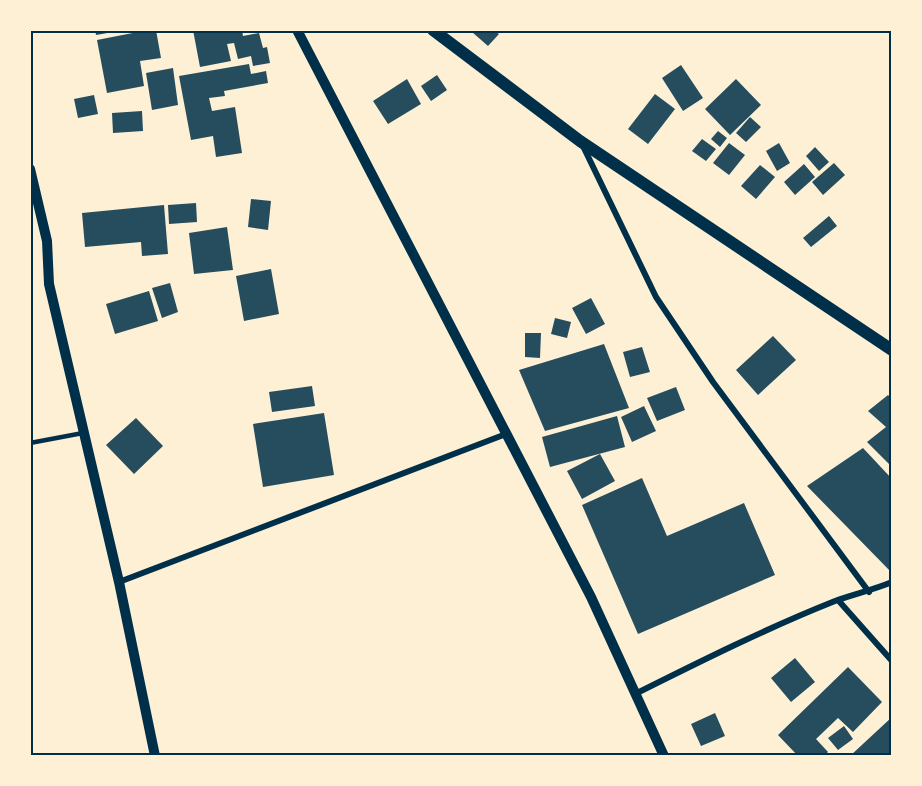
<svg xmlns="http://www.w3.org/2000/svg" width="922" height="786" font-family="'PT Serif',serif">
<rect width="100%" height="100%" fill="#fdf0d5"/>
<path fill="#264d5e" d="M95 30H119V31L96 35Z
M148 30H156L161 58 140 61 144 86 107 93 97 40Z
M193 30H242L243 36 259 33 263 48 267 47 270 63 253 66 251 56 238 59 234 43 227 44 231 61 200 67Z
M474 30H493L499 34 488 46 472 32Z
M249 64 251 74 266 71 268 83 224 91 225 96 209 98 212 111 235 107 242 153 216 157 213 136 191 140 179 76Z
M681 65 703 98 683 111 662 78Z
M173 68 178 105 152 110 146 73Z
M437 75 447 90 431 101 421 86Z
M407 79 421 104 388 124 373 101Z
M736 79 761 105 730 135 705 109Z
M655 94 675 109 648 144 628 129Z
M94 95 98 114 78 118 74 99Z
M142 111 143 131 113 133 112 113Z
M750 117 761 127 746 142 736 133Z
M718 131 727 138 720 147 711 139Z
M702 139 716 149 706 161 692 151Z
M729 143 745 155 729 175 713 163Z
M779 143 790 163 777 171 766 151Z
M815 147 829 162 819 171 806 156Z
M834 163 845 175 823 195 812 182Z
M804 164 815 177 795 195 784 182Z
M760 165 775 177 756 199 741 186Z
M251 199 271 201 268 230 248 227Z
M196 203 197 222 169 224 168 205Z
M164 205 168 254 142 256 141 242 85 247 82 213Z
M829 216 837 226 811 247 803 238Z
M227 227 233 270 194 274 189 233Z
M271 269 279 314 244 321 236 276Z
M170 283 178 312 162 318 152 288Z
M149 291 158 321 115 334 106 304Z
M591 298 605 324 586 334 572 308Z
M555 318 571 322 567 338 551 334Z
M525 333H541L540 358 525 357Z
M773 336 796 360 758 395 736 370Z
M604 344 629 408 545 431 519 370Z
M642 347 650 372 630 377 623 352Z
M312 386 315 406 272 412 269 392Z
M676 387 685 410 657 421 647 398Z
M888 395 892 399V467L867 442 886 427 868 411Z
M644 406 656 431 632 442 621 417Z
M324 413 334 475 263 487 253 424Z
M617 416 625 447 550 467 542 437Z
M136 418 163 446 134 474 106 445Z
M863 448 892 479V573L807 486Z
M600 454 615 481 582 499 567 471Z
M642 478 667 536 744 503 775 575 638 634 582 505Z
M795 658 815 682 791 702 771 678Z
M848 667 882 702 853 732 838 718 816 739 828 752 824 756H798L778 735Z
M715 713 725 736 701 746 691 724Z
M892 717V756H850Z
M844 726 853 739 838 750 828 738Z"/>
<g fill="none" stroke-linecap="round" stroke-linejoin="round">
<path stroke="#003049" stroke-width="4.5" d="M30 443 83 433"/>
<path stroke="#003049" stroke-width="6" d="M582 144 656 297 713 382 869 592
M119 582 506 434
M838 600 892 661
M635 694C701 661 767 628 835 601 854 594 873 590 892 582"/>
<path stroke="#003049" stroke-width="10" d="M297 30 591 597 664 756
M30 169 47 241 49 284 119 582 155 756"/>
<path stroke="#003049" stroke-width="12" d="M433 30 580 141 892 350"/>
</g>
<rect width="922" height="786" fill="none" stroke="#fdf0d5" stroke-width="63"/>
<rect x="32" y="32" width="858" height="722" fill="none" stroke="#003049" stroke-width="2"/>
</svg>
